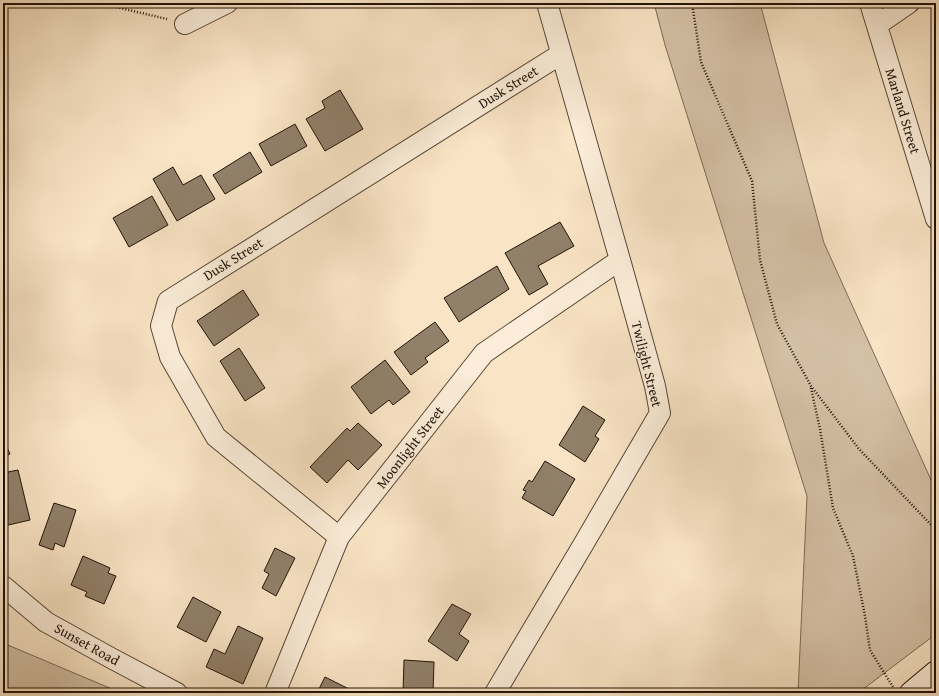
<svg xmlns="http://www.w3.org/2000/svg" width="939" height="696" font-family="'Gentium Book Plus',serif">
<rect width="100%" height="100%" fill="#f9e4c5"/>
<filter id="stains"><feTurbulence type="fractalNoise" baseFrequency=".005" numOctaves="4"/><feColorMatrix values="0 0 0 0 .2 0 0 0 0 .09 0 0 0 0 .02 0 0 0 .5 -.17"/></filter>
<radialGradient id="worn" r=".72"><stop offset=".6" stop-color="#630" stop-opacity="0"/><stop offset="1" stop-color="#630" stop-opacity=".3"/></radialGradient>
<path fill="#d4c0a5" stroke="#7a6a56" d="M654 3H760L824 243 936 491V634L858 693H798L807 496 665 45Z
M3 643 112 689 117 693H3Z"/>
<path fill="#91806a" stroke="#211307" d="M340 90 363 129 325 151 306 119 325 108 322 101Z
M295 124 307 146 271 166 259 144Z
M250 152 262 172 225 194 213 175Z
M173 167 183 185 201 175 215 199 177 221 153 179Z
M152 196 168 225 129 247 113 218Z
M560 222 574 246 538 266 548 284 529 295 505 253Z
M497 266 509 289 459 322 444 298Z
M243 290 259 315 214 346 197 321Z
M435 322 449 341 425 358 428 362 411 375 394 352Z
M239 348 265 388 245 401 220 361Z
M385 360 410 392 393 405 389 400 371 414 351 387Z
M583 406 605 420 595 436 599 439 585 462 559 445Z
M358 423 382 445 358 470 348 460 327 483 310 467 347 428 350 431Z
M3 439 10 454 3 457Z
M545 461 575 479 553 516 522 498 526 491 523 490 529 480 532 482Z
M18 470 30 520 4 526 3 473Z
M54 503 76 510 64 547 55 543 53 550 39 545Z
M275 548 295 558 276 596 262 588 269 574 264 571Z
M83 556 110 568 108 573 116 576 104 604 85 596 87 592 71 585Z
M193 597 221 612 206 642 177 627Z
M452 604 471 614 459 634 469 641 457 661 428 641Z
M238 626 263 638 243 684 206 667 214 649 225 654Z
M404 660 434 662 433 693H403Z
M325 677 357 693H317Z"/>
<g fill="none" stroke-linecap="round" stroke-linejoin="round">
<defs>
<path id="street" d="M870 3 936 219
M185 24 227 3
M877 25 909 3
M339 537 216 437 170 357 161 326 168 301 561 54
M3 586 46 622 111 658 177 693
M275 693 339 537 484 353 620 260
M495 693 583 545 660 413 655 386 620 260 547 3"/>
<path id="secondary" d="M911 693 936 672"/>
</defs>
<use href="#street" stroke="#574736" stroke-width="22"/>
<use href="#secondary" stroke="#211307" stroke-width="24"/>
<path stroke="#211307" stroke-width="2.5" stroke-dasharray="1 2" stroke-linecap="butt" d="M99 3 167 19
M692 3 701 62 752 181 760 260 777 324 811 386 859 449 936 530
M811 388 820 429 833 508 853 556 865 616 870 650 893 687"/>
<use href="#street" stroke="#fbedd9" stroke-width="20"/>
<use href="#secondary" stroke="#fbedd9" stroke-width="22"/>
</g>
<g text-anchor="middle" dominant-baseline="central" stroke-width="3" stroke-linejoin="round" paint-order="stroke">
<g font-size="14" fill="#211307" stroke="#fbedd9">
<text transform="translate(508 87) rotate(-32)">Dusk Street</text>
<text transform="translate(903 111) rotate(73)">Marland Street</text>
<text transform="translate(233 259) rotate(-32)">Dusk Street</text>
<text transform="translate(647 364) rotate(76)">Twilight Street</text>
<text transform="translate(410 447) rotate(-52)">Moonlight Street</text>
<text transform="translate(87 644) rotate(29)">Sunset Road</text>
</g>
</g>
<rect width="939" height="696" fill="none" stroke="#f9e4c5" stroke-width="16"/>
<rect x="4" y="4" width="931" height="688" fill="none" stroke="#211307" stroke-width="2"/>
<rect x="8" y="8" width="923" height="680" fill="none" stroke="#211307"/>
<rect width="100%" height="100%" filter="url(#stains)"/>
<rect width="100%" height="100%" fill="url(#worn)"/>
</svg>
